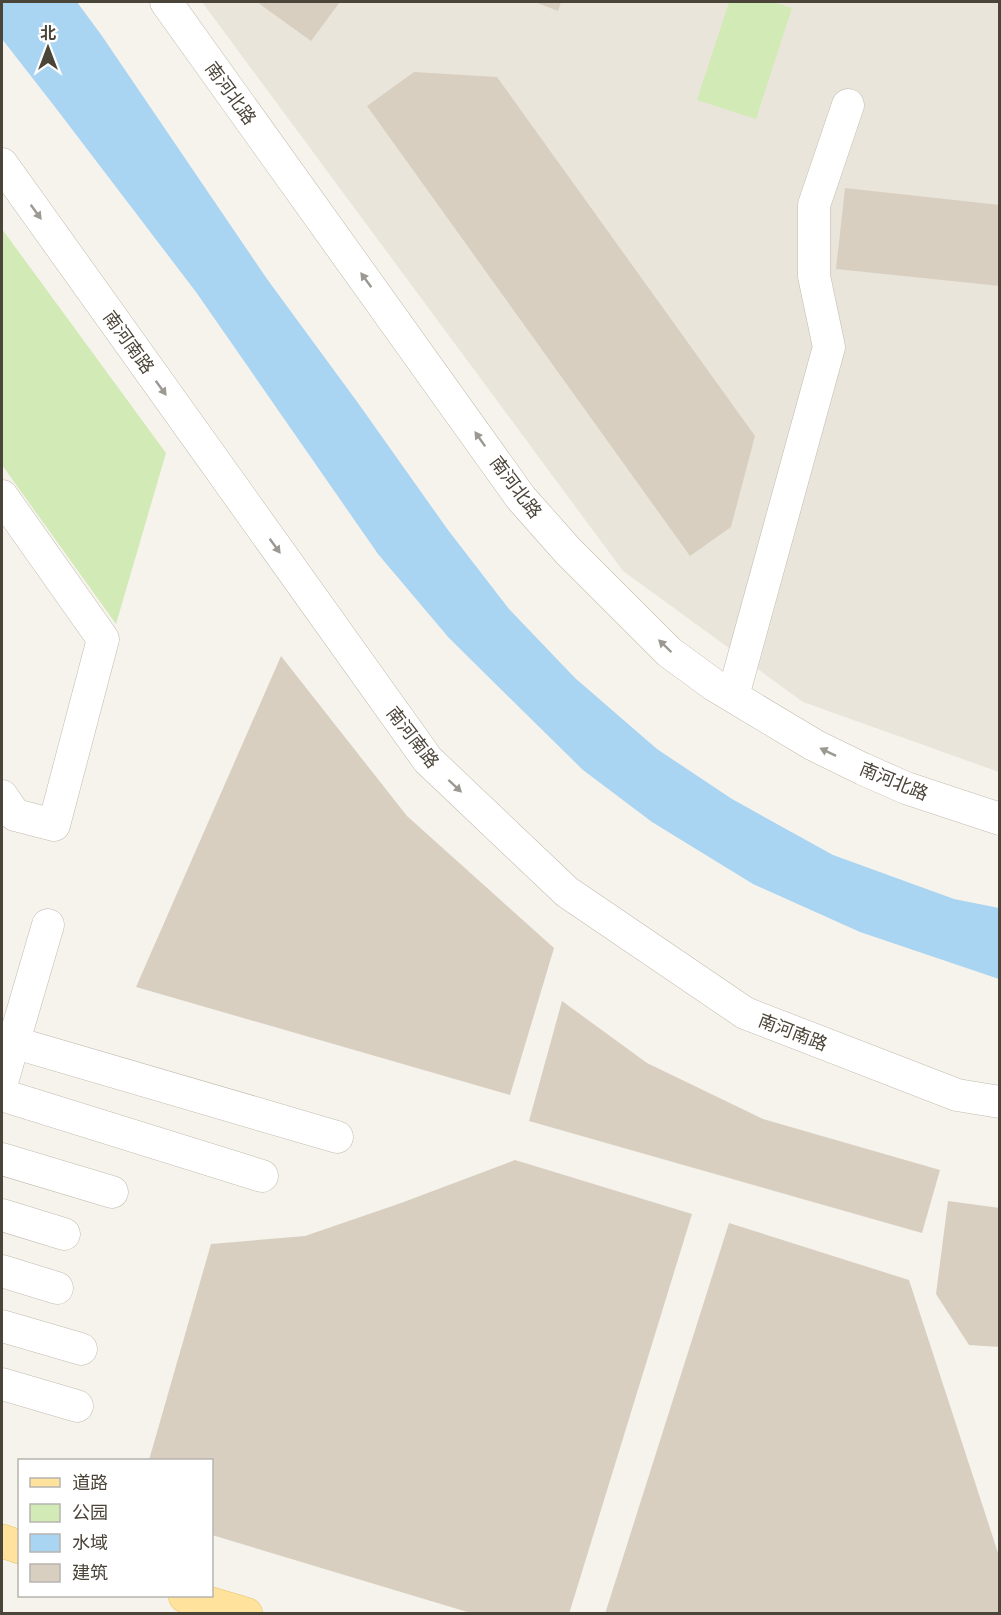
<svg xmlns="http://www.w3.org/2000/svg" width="1001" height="1615" font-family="'PT Sans','Noto Sans SC',sans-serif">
<rect width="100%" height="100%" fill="#f6f3ec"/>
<path fill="#eae5da" d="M202 2H999V772L803 702 623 571Z"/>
<path fill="#d2eab5" d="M729 2H773L792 8 756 119 697 100Z
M2 229 166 453 116 624 2 465Z"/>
<path fill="#a9d4f2" d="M2 2H77L102 36 267 279 358 403 448 530 509 609 575 678 657 749 732 799 833 855 954 899 999 908V979L860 932 753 884 652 822 583 770 524 712 449 638 378 554 196 292 55 107 2 39Z"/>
<path fill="#d8cfc1" d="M258 2H340L311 41 261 5Z
M535 2H561L558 11Z
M414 72 497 77 755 436 731 527 690 556 367 106Z
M845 188 1000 205V286L836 269Z
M281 656 407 816 554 948 510 1095 136 987Z
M562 1001 647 1063 763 1119 940 1170 922 1233 529 1121Z
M515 1160 692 1214 569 1614H474L212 1535V1460H149L211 1244 305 1236 401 1203Z
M948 1201 1000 1208V1347L969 1345 936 1294Z
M729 1223 909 1280 1000 1559V1614H605Z"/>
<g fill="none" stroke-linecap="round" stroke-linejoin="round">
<defs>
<path id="minor" d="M166 2 521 498 568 551 669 652 714 685 814 745 863 769 906 788 1000 819
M2 164 428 760 567 892 745 1013 957 1095 1000 1102
M2 496 103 639 54 825 15 815 2 796
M733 696 829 347 814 276V205L848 105
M2 1039 337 1137
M2 1082 48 925
M2 1095 262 1176
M2 1159 112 1192
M2 1215 64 1234
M2 1271 57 1288
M2 1326 81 1349
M2 1384 77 1406"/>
<path id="major" d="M2 1541 20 1547
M185 1596 246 1614"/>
</defs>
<use href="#minor" stroke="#c2bbae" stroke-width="33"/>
<use href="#major" stroke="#e6c16a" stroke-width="34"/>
<use href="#minor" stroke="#fff" stroke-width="32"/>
<use href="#major" stroke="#ffe39c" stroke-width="33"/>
</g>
<defs><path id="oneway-solid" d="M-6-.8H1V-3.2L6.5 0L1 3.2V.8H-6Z" transform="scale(1.5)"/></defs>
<g fill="#9c9892">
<use href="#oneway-solid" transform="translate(36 212) rotate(54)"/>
<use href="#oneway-solid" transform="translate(366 280) rotate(-126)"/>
<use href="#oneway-solid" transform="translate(161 388) rotate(54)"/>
<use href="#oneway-solid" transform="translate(480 439) rotate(-125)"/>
<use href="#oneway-solid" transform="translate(275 546) rotate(54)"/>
<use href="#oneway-solid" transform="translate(665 646) rotate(-136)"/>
<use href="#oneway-solid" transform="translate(828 752) rotate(-154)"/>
<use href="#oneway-solid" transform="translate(455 786) rotate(43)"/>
</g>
<g text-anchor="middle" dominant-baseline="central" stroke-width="6" stroke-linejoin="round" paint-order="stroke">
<g font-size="18" fill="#4b4439" stroke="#fff">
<text transform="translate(231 93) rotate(54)">南河北路</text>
<text transform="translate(129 342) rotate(54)">南河南路</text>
<text transform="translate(516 487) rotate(53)">南河北路</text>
<text transform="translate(413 737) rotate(52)">南河南路</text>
<text transform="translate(894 781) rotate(22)">南河北路</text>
<text transform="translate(793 1032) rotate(21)">南河南路</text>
</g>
</g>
<rect width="1001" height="1615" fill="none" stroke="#4b4439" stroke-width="6"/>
<rect x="18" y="1459" width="195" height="138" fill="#ffffff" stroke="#b7b4b0" stroke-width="1.5"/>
<rect x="30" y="1478" width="30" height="9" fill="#ffe39c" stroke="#b7b4b0" stroke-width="1.5"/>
<text x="72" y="1489" font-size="18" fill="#4b4439">道路</text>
<rect x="30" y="1504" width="30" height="18" fill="#d2eab5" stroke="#b7b4b0" stroke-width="1.5"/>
<text x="72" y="1519" font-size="18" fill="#4b4439">公园</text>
<rect x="30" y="1534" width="30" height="18" fill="#a9d4f2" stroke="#b7b4b0" stroke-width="1.5"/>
<text x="72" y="1549" font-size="18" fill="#4b4439">水域</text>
<rect x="30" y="1564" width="30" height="18" fill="#d8cfc1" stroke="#b7b4b0" stroke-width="1.5"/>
<text x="72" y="1579" font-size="18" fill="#4b4439">建筑</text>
<g transform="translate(48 48)" stroke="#ffffff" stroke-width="4.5" paint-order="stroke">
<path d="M0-4.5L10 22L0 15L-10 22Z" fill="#4b4439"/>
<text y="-9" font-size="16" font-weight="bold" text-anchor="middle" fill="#4b4439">北</text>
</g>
</svg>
